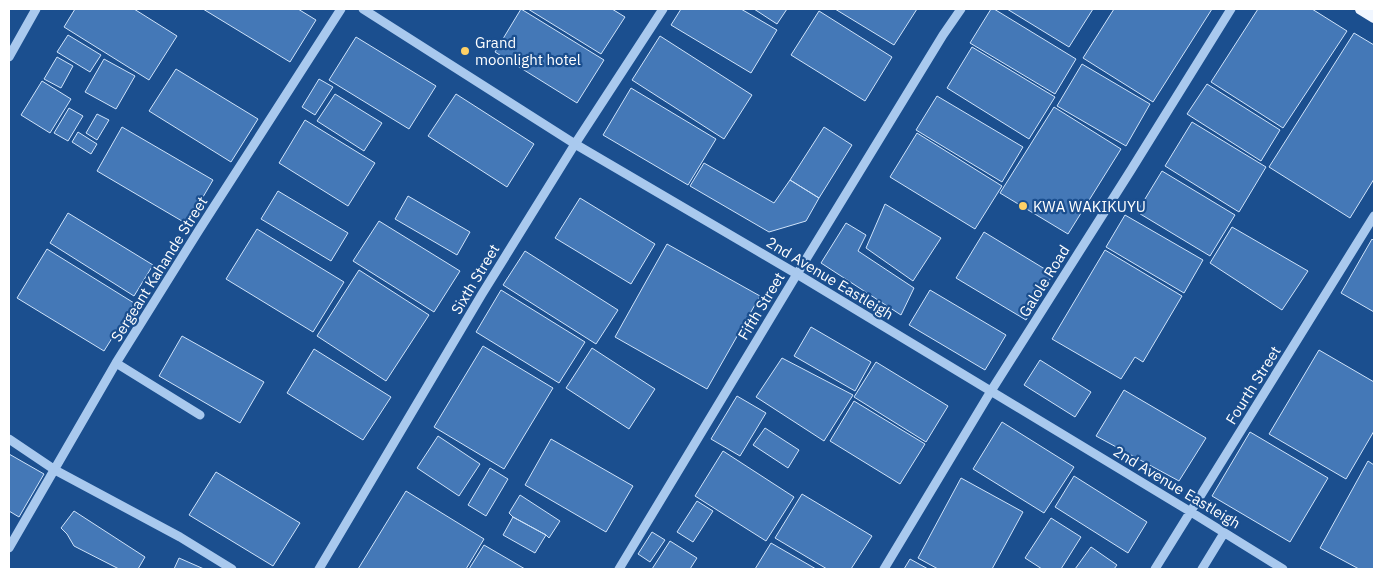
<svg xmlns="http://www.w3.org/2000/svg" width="1383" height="578" font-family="'IBM Plex Sans',sans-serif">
<rect width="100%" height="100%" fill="#1b4f8f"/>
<path fill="#4478b7" stroke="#cfe3fa" d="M75 9H134L177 36 149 80 64 27Z
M203 9H298L316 20 290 62Z
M521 9 604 60 577 103 495 52Z
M528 9H612L625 17 601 54Z
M681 9H741L777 30 751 73 671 25Z
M754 9H787L777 24Z
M835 9H917L894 45Z
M991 9H994L1076 59 1055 94 970 43Z
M1007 9H1093L1069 47Z
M1114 9H1212L1153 102 1083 58Z
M1258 9H1312L1347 31 1283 128 1211 82Z
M819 11 892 57 865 101 791 55Z
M1354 33 1374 45V179L1350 218 1269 167Z
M68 35 101 55 90 72 57 52Z
M660 36 752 95 724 139 632 80Z
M356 37 436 86 409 129 329 80Z
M972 47 1055 97 1029 139 947 88Z
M57 57 73 66 61 88 44 79Z
M104 59 135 76 116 109 85 92Z
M1082 64 1150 104 1126 146 1057 106Z
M176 69 258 119 231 162 149 111Z
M319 79 333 87 315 115 302 107Z
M42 81 71 99 50 133 21 115Z
M1207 84 1280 130 1261 161 1187 114Z
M631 88 716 139 688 185 603 135Z
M335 94 382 123 364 151 317 121Z
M456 94 534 144 507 187 428 136Z
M937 96 1023 147 1002 182 916 130Z
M1054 107 1121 149 1068 234 1000 193Z
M69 108 83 116 68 141 54 133Z
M97 114 109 120 97 140 86 133Z
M305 120 375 163 348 206 279 163Z
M1192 122 1266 167 1239 212 1165 166Z
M122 127 213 180 187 224 97 171Z
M824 127 852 145 819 198 790 180Z
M78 132 97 144 91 154 72 142Z
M917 133 1002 186 975 229 890 177Z
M704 163 774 203 790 180 819 198 806 221 769 232 690 186Z
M1162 171 1235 215 1210 256 1137 212Z
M278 191 348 233 331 261 261 219Z
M408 196 470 232 457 255 395 219Z
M580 198 655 244 631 284 555 238Z
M885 204 941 238 913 281 866 248Z
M68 213 153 265 134 296 50 243Z
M1125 215 1203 260 1184 293 1106 247Z
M379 221 460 271 434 312 353 261Z
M846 223 866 235 858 251 914 288 901 315 821 263Z
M1232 227 1308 271 1282 310 1210 263Z
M257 229 344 282 313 332 226 279Z
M984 232 1053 274 1026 320 956 278Z
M1372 239 1374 241V312L1341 293Z
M667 244 760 296 707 389 615 337Z
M47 249 134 303 104 351 17 298Z
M1105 250 1182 296 1143 362 1135 357 1121 379 1052 339Z
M525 251 618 310 596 344 503 285Z
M359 270 429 315 386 381 317 336Z
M501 290 585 342 559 383 476 332Z
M930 290 1006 335 985 370 909 325Z
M811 327 871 362 855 391 794 356Z
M182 336 264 382 240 423 159 376Z
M483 346 553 388 504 469 434 427Z
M592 348 655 389 629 429 566 388Z
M314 349 391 397 363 440 287 393Z
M1319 350 1374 382V431L1346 479 1269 434Z
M782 358 853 395 824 441 756 397Z
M1040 360 1091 392 1075 417 1024 385Z
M876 362 948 406 926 442 854 397Z
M1124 390 1206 438 1179 481 1096 436Z
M737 396 766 413 740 456 711 439Z
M854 401 925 444 900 484 830 441Z
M1002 422 1074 467 1044 513 973 469Z
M765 428 799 450 788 468 753 445Z
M1250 432 1328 478 1290 542 1212 496Z
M438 436 480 464 459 496 417 468Z
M551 439 633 486 606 532 525 485Z
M723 451 794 497 766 541 695 496Z
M9 454 44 474 19 517 9 511Z
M1368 461 1374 465V569H1359L1320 548Z
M490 468 508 479 486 516 468 505Z
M216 472 300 523 273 566 189 515Z
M1074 476 1147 522 1128 553 1055 507Z
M961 478 1023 512 992 569H938L918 558Z
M406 491 484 539 466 569H358Z
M802 494 872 536 851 569H827L775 538Z
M520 495 560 521 549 538 546 535 513 517 509 513Z
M697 501 713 511 693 542 677 532Z
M74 511 145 557 138 569H119L74 546 67 534 61 528Z
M513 517 546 535 535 553 503 535Z
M1051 518 1081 537 1061 569H1042L1025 558Z
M652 532 665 540 650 562 638 554Z
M670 541 697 558 690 569H652Z
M771 543 816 569H755Z
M484 545 525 569H469Z
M1091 547 1117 565 1114 569H1075Z
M179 558 204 569H174Z
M910 559 928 569H904Z"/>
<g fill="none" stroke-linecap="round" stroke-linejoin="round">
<path stroke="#a9c9ee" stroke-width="9" d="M363 9 575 144 797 274 1191 512 1283 569
M9 57 36 9
M116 363 200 415
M9 439 55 470 180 537 232 569
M9 548 116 363 199 230 341 9
M319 569 482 294 575 144 663 9
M619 569 797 274 943 35 961 9
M884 569 991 391 1131 170 1231 9
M1155 569 1374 216
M1202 569 1224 533"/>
<path stroke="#f0f6ff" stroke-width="12" d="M1361 9 1374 17"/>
</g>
<g fill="#ffd166" stroke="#1b4f8f" stroke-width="2">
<circle cx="465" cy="51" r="5"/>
<circle cx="1023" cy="206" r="5"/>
</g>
<g text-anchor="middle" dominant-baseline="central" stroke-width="4.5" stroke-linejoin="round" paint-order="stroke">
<g font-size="15" fill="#fff" stroke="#1b4f8f" text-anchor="start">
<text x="475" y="42">Grand<tspan x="475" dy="17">moonlight hotel</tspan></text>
<text x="1033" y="206">KWA WAKIKUYU</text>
</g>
<g font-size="15" fill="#fff" stroke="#1b4f8f">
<text transform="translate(159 269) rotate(-58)">Sergeant Kahande Street</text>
<text transform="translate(830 278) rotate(31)">2nd Avenue Eastleigh</text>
<text transform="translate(475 279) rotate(-59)">Sixth Street</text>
<text transform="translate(1044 281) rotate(-58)">Galole Road</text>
<text transform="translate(761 306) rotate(-59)">Fifth Street</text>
<text transform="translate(1253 385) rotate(-58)">Fourth Street</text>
<text transform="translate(1177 487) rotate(31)">2nd Avenue Eastleigh</text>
</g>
</g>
<rect width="1383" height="578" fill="none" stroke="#ffffff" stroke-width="20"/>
</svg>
